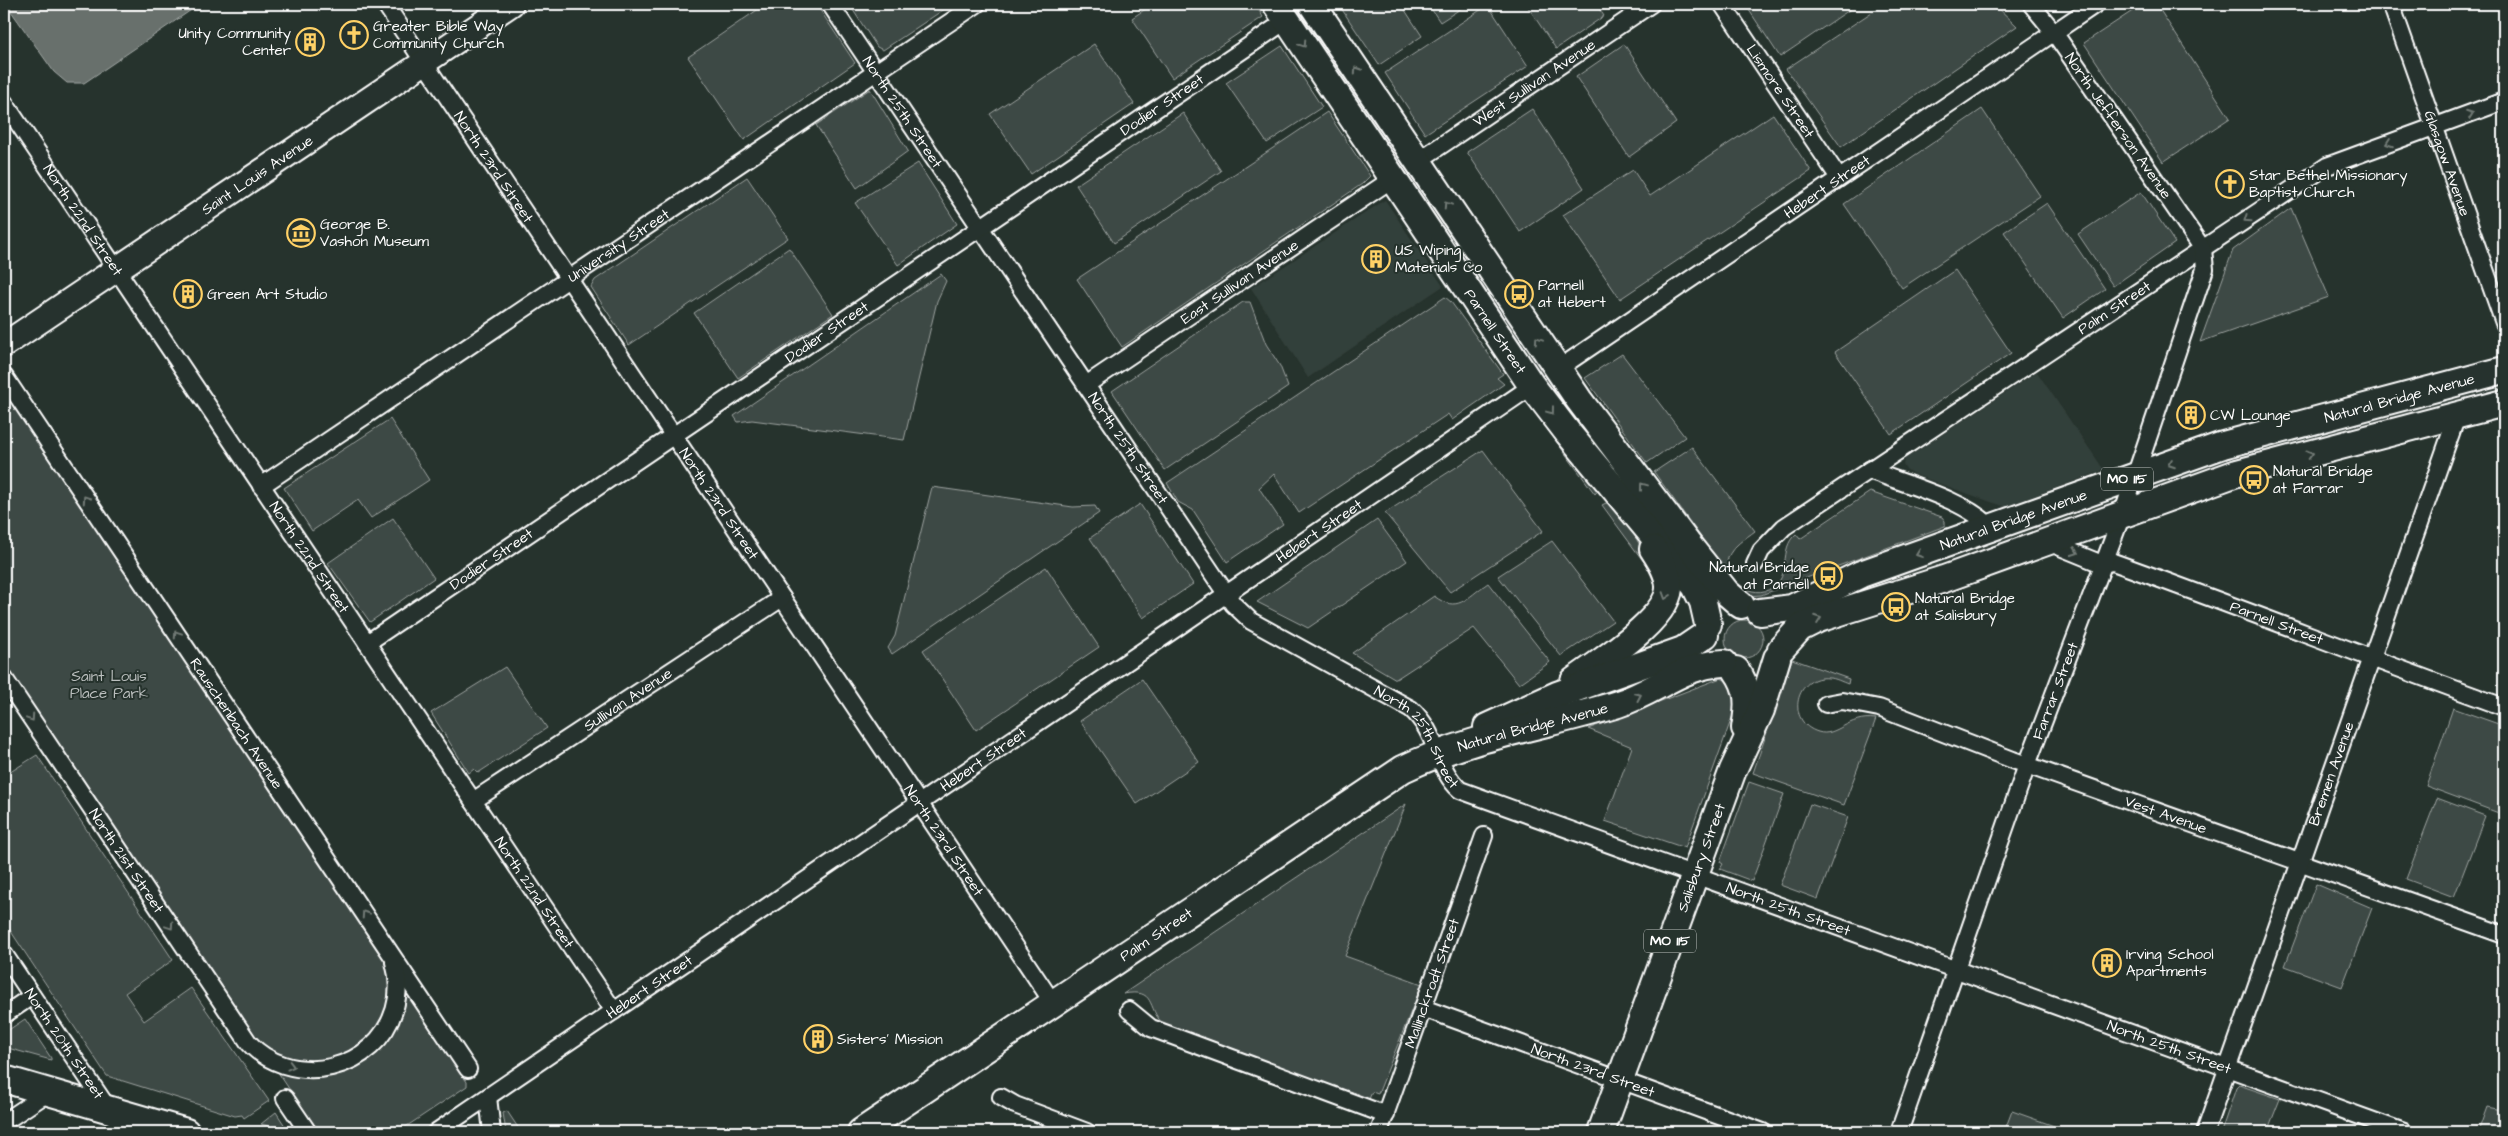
<svg xmlns="http://www.w3.org/2000/svg" width="2508" height="1136" font-family="'Architects Daughter',sans-serif">
<rect width="100%" height="100%" fill="#26332d"/>
<filter id="ink" filterUnits="userSpaceOnUse"><feTurbulence type="fractalNoise" baseFrequency=".02" numOctaves="2"/><feDisplacementMap in="SourceGraphic" scale="10" xChannelSelector="R" yChannelSelector="G"/><feConvolveMatrix kernelMatrix="1 2 1 2 8 2 1 2 1" color-interpolation-filters="sRGB"/></filter>
<g filter="url(#ink)">
<path fill="#333f3a" d="M1385 200 1443 286 1308 378 1251 288Z
M2037 372 2104 470 2005 507 1913 474 1906 469 1903 464 1905 459Z
M4 976 14 992V995L4 1003Z"/>
<path fill="#3e4944" stroke="#9ea4a2" d="M766 4H816L855 63 744 140 688 57Z
M849 4H952L883 50 877 47Z
M1153 4H1255L1263 17 1172 78 1132 18Z
M1288 4H1304L1648 506 1578 433Z
M1342 4H1401L1422 36 1379 65 1339 5Z
M1428 4H1468L1440 22Z
M1526 4H1596L1604 16 1556 49Z
M1745 4H1858L1780 57Z
M1884 4H1994L2017 26 1841 147 1786 69Z
M2143 4H2156L2230 118 2163 162 2084 43Z
M1488 5 1528 66 1425 134 1385 73Z
M1094 44 1134 104 1031 174 990 114Z
M1624 44 1676 123 1629 157 1576 77Z
M1282 46 1322 107 1267 143 1226 83Z
M870 89 908 151 857 188 816 125Z
M1532 109 1584 188 1520 232 1467 152Z
M1982 109 2040 196 1902 288 1844 204Z
M1327 112 1370 176 1362 184 1122 347 1077 279Z
M1183 113 1221 171 1114 243 1076 185Z
M1773 114 1811 171 1620 299 1563 215 1633 170 1650 196Z
M918 163 957 224 898 265 855 203Z
M747 177 788 238 629 345 591 287 595 280Z
M2141 192 2175 243 2113 286 2078 234Z
M2047 203 2105 289 2063 318 2004 232Z
M2291 208 2329 297 2200 342 2233 250Z
M789 248 833 314 738 378 694 313Z
M1955 270 2011 353 1891 434 1835 352Z
M941 274 946 281 937 301 904 440 752 420 738 422 734 416Z
M1445 297 1451 302 1503 374 1497 378 1504 384 1452 420 1448 414 1299 513 1274 474 1259 488 1283 524 1227 562 1193 510 1178 502 1167 483Z
M1243 302H1250L1266 344 1280 366 1288 387 1165 470 1112 391Z
M1622 354 1685 437 1647 463 1585 378Z
M4 391 467 1082V1086L398 1132H318L4 663Z
M1533 410H1536L1599 489 1595 494Z
M390 419 429 480 371 518 358 500 312 531 284 488Z
M1692 447 1755 531C1746 538 1732 546 1728 558 1722 581 1753 600 1772 588 1792 576 1778 549 1796 534L1800 539 1870 492 1942 517 1945 521V526L1761 595 1749 596 1739 590 1654 472Z
M1483 450 1543 531 1450 592 1385 513Z
M932 487 1073 507 1095 506 1099 513 892 654 888 648 895 636Z
M1606 503C1618 503 1651 561 1652 573L1602 505Z
M1140 504 1193 584 1143 618 1090 538Z
M393 518 434 578 370 622 328 563Z
M1377 520 1407 561 1308 628 1257 602Z
M1552 541 1613 621 1561 656 1498 576Z
M1046 567 1099 647 976 730 923 650Z
M1488 583 1550 662 1519 684 1474 628 1396 679 1352 653 1434 596C1458 614 1466 598 1488 583Z
M1725 639a19 19 0 1 1 38 0a19 19 0 1 1-38 0Z
M1792 659 1849 679 1848 684C1842 682 1835 678 1829 678 1795 674 1785 722 1818 732 1837 738 1847 715 1876 719L1844 805 1753 773Z
M505 667 547 728 478 773 474 769 469 773 431 713Z
M1721 678 1727 681 1732 691 1735 709 1685 848 1605 821 1632 747 1588 729Z
M1142 679 1199 762 1137 804 1080 721Z
M2453 708 2504 726V815L2426 786Z
M37 755 173 960 125 993 144 1021 191 988 269 1101 244 1118 242 1115 235 1116 107 1076 4 921V776Z
M1749 782 1784 794 1752 881 1720 869 1723 864 1720 862Z
M2437 798 2485 816 2454 897 2406 879Z
M1406 804 1345 956 1422 984 1378 1094 1372 1092 1369 1099 1163 1024C1146 1007 1157 988 1123 994Z
M1810 804 1848 817 1818 899 1780 885Z
M2316 884 2372 908 2342 987 2285 966Z
M25 1019 51 1058V1060L4 1047V1033Z
M2239 1085 2280 1099 2267 1132H2221L2236 1088Z
M2504 1106V1132H2478L2487 1107 2502 1110Z
M507 1111 521 1132H506L503 1113Z
M2012 1111 2071 1132H2004Z
M276 1112 289 1132 261 1124Z"/>
<path fill="#67706c" stroke="#a4a9a7" d="M6 4H200L84 83H67L54 72Z"/>
<g fill="none" stroke-linecap="round" stroke-linejoin="round">
<defs>
<g id="street">
<path id="s1" d="M385 4 1053 1003"/>
<path id="s2" d="M830 4 1233 604 1251 621 1411 709C1438 733 1436 769 1460 790L2404 1132"/>
<path id="s3" d="M1722 4 1839 178"/>
<path id="s4" d="M2391 4 2504 323"/>
<path id="s5" d="M4 102 614 1011"/>
<path id="s6" d="M1418 161 1651 4"/>
<path id="s7" d="M1558 369 2096 4"/>
<path id="s8" d="M4 376 468 1069"/>
<path id="s9" d="M1086 385 1392 179"/>
<path d="M1869 470C1904 484 1967 500 1991 528"/>
<path id="s10" d="M261 486 977 4"/>
<path id="s11" d="M2048 542 2102 564 2113 562C2244 609 2373 660 2504 707"/>
<path id="s12" d="M1755 564 1761 551 1784 527 2327 166 2504 101"/>
<path id="s13" d="M367 643 1287 20"/>
<path id="s14" d="M4 678 249 1043C259 1054 271 1061 284 1065 349 1085 414 1030 394 962"/>
<path id="s15" d="M1826 704 1842 701 1879 708 2013 760 2504 935"/>
<path id="s16" d="M473 801 782 598"/>
<path id="s17" d="M4 954 124 1132"/>
<path id="s18" d="M1423 1008 1763 1132"/>
<path d="M1129 1010 1151 1028 1386 1115"/>
<path d="M4 1015 32 996"/>
<path d="M488 1097 492 1132"/>
<path d="M1001 1097 1015 1105 1087 1132"/>
<path d="M285 1098 308 1132"/>
<path d="M4 1122 49 1092"/>
<path id="s19" d="M436 1132 1532 386"/>
<path id="s20" d="M1379 1132 1484 836"/>
<path id="s21" d="M1899 1132 2027 765 2122 515 2205 269 2203 249 2053 31 2031 4"/>
<path id="s22" d="M2205 1132 2457 416"/>
</g>
<g id="secondary">
<path id="s23" d="M4 345 511 4"/>
</g>
<g id="primary">
<path id="s24" d="M1276 4 1532 386 1568 433 1695 586 1703 602 1708 624"/>
<path d="M1312 4 1579 400 1687 543 1727 593 1741 605"/>
<path id="s25" d="M1760 612 1792 608 1861 574 2223 445 2504 370"/>
<path d="M1781 649 1800 628 1818 619 1944 579 2237 473 2504 403"/>
<path d="M1736 670C1750 689 1749 706 1745 728"/>
<path d="M1574 681C1598 663 1672 617 1669 585 1668 572 1660 560 1653 549"/>
<path d="M1487 727 1557 695 1683 650 1705 635"/>
<path d="M4 1079 186 1132"/>
<path id="s26" d="M861 1132 1403 769C1471 736 1547 726 1618 704 1658 691 1681 665 1724 663"/>
<path id="s27" d="M1601 1132 1733 770 1761 710 1777 658"/>
</g>
</defs>
<use href="#street" stroke="#fff" stroke-width="20"/>
<use href="#secondary" stroke="#fff" stroke-width="28"/>
<use href="#primary" stroke="#fff" stroke-width="30"/>
<use href="#street" stroke="#26332d" stroke-width="16"/>
<use href="#secondary" stroke="#26332d" stroke-width="24"/>
<use href="#primary" stroke="#26332d" stroke-width="26"/>
</g>
<defs><path id="oneway-chevron" d="M-2-3.5L2.5 0L-2 3.5" fill="none" stroke-width="1.6" stroke-linecap="round" stroke-linejoin="round" transform="scale(1.25)"/></defs>
<g stroke="#727a76">
<use href="#oneway-chevron" transform="translate(1303 44) rotate(56)"/>
<use href="#oneway-chevron" transform="translate(1357 70) rotate(-124)"/>
<use href="#oneway-chevron" transform="translate(2470 114) rotate(-20)"/>
<use href="#oneway-chevron" transform="translate(2389 143) rotate(160)"/>
<use href="#oneway-chevron" transform="translate(1447 205) rotate(-124)"/>
<use href="#oneway-chevron" transform="translate(2247 219) rotate(146)"/>
<use href="#oneway-chevron" transform="translate(1538 340) rotate(-124)"/>
<use href="#oneway-chevron" transform="translate(1551 411) rotate(53)"/>
<use href="#oneway-chevron" transform="translate(2310 454) rotate(-15)"/>
<use href="#oneway-chevron" transform="translate(2171 464) rotate(160)"/>
<use href="#oneway-chevron" transform="translate(1643 486) rotate(-127)"/>
<use href="#oneway-chevron" transform="translate(86 499) rotate(-124)"/>
<use href="#oneway-chevron" transform="translate(2075 552) rotate(21)"/>
<use href="#oneway-chevron" transform="translate(1919 554) rotate(160)"/>
<use href="#oneway-chevron" transform="translate(1666 596) rotate(108)"/>
<use href="#oneway-chevron" transform="translate(1818 619) rotate(-20)"/>
<use href="#oneway-chevron" transform="translate(177 634) rotate(-124)"/>
<use href="#oneway-chevron" transform="translate(1638 696) rotate(-24)"/>
<use href="#oneway-chevron" transform="translate(31 718) rotate(56)"/>
<use href="#oneway-chevron" transform="translate(365 914) rotate(-124)"/>
<use href="#oneway-chevron" transform="translate(170 926) rotate(56)"/>
<use href="#oneway-chevron" transform="translate(291 1066) rotate(15)"/>
</g>
</g>
<defs>
<symbol id="church-ring" viewBox="-11 -11 22 22"><circle r="9.5" fill="#26332d" stroke="#ffd166" stroke-width="1.5"/><path d="M-1.2-6h2.4v3.5h3.3v2.4h-3.3V6h-2.4V-.1h-3.3v-2.4h3.3Z" fill="#ffd166"/></symbol>
<symbol id="building-ring" viewBox="-11 -11 22 22"><circle r="9.5" fill="#26332d" stroke="#ffd166" stroke-width="1.5"/><path d="M-4-6H4V6H1V3H-1V6H-4ZM-2.5-4.3h1.7v1.8h-1.7ZM.8-4.3h1.7v1.8H.8ZM-2.5-1h1.7V.8h-1.7ZM.8-1h1.7V.8H.8Z" fill="#ffd166"/></symbol>
<symbol id="museum-ring" viewBox="-11 -11 22 22"><circle r="9.5" fill="#26332d" stroke="#ffd166" stroke-width="1.5"/><path d="M0-6L6-3V-2H-6V-3ZM-5-1h2V3h-2ZM-1-1h2V3h-2ZM3-1h2V3H3ZM-6 4H6V6H-6Z" fill="#ffd166"/></symbol>
<symbol id="bus-ring" viewBox="-11 -11 22 22"><circle r="9.5" fill="#26332d" stroke="#ffd166" stroke-width="1.5"/><path d="M-5-6H5V4H4V6H2V4H-2V6H-4V4H-5ZM-3.5-4V0h7V-4ZM-3.5 1.2v1.5H-2V1.2ZM2 1.2v1.5H3.5V1.2Z" fill="#ffd166"/></symbol>
</defs>
<g fill-rule="evenodd">
<use href="#church-ring" x="338" y="19" width="32" height="32"/>
<use href="#building-ring" x="294" y="26" width="32" height="32"/>
<use href="#church-ring" x="2214" y="168" width="32" height="32"/>
<use href="#museum-ring" x="285" y="217" width="32" height="32"/>
<use href="#building-ring" x="1360" y="243" width="32" height="32"/>
<use href="#building-ring" x="172" y="278" width="32" height="32"/>
<use href="#bus-ring" x="1503" y="278" width="32" height="32"/>
<use href="#building-ring" x="2175" y="399" width="32" height="32"/>
<use href="#bus-ring" x="2238" y="464" width="32" height="32"/>
<use href="#bus-ring" x="1812" y="560" width="32" height="32"/>
<use href="#bus-ring" x="1880" y="591" width="32" height="32"/>
<use href="#building-ring" x="2091" y="947" width="32" height="32"/>
<use href="#building-ring" x="802" y="1023" width="32" height="32"/>
</g>
<g text-anchor="middle" dominant-baseline="central" stroke-width="4" stroke-linejoin="round" paint-order="stroke">
<g fill="#26332d" stroke="#bec2c0" stroke-width="1">
<rect x="2101" y="467.5" width="52" height="23" rx="4"/>
<rect x="1644" y="929.5" width="52" height="23" rx="4"/>
</g>
<g font-size="14" font-weight="bold" fill="#fff">
<text x="2127" y="479">MO 115</text>
<text x="1670" y="941">MO 115</text>
</g>
<g font-size="15" fill="#fff" stroke="#26332d" text-anchor="start">
<text x="373" y="26">Greater Bible Way<tspan x="373" dy="17">Community Church</tspan></text>
<text x="291" y="33" text-anchor="end">Unity Community<tspan x="291" dy="17">Center</tspan></text>
<text x="2249" y="175">Star Bethel Missionary<tspan x="2249" dy="17">Baptist Church</tspan></text>
<text x="320" y="224">George B.<tspan x="320" dy="17">Vashon Museum</tspan></text>
<text x="1395" y="250">US Wiping<tspan x="1395" dy="17">Materials Co</tspan></text>
<text x="1538" y="285">Parnell<tspan x="1538" dy="17">at Hebert</tspan></text>
<text x="207" y="294">Green Art Studio</text>
<text x="2210" y="415">CW Lounge</text>
<text x="2273" y="471">Natural Bridge<tspan x="2273" dy="17">at Farrar</tspan></text>
<text x="1809" y="567" text-anchor="end">Natural Bridge<tspan x="1809" dy="17">at Parnell</tspan></text>
<text x="1915" y="598">Natural Bridge<tspan x="1915" dy="17">at Salisbury</tspan></text>
<text x="2126" y="954">Irving School<tspan x="2126" dy="17">Apartments</tspan></text>
<text x="837" y="1039">Sisters' Mission</text>
</g>
<g font-size="15" fill="#fff" stroke="#26332d">
<text stroke="none"><textPath href="#s6" startOffset="140">West Sullivan Avenue</textPath></text>
<text stroke="none"><textPath href="#s3" startOffset="105">Lismore Street</textPath></text>
<text stroke="none"><textPath href="#s13" startOffset="960">Dodier Street</textPath></text>
<text stroke="none"><textPath href="#s2" startOffset="130">North 25th Street</textPath></text>
<text transform="translate(2118 126) rotate(55)">North Jefferson Avenue</text>
<text stroke="none"><textPath href="#s4" startOffset="169">Glasgow Avenue</textPath></text>
<text stroke="none"><textPath href="#s1" startOffset="196">North 23rd Street</textPath></text>
<text stroke="none"><textPath href="#s23" startOffset="305">Saint Louis Avenue</textPath></text>
<text stroke="none"><textPath href="#s7" startOffset="325">Hebert Street</textPath></text>
<text stroke="none"><textPath href="#s5" startOffset="142">North 22nd Street</textPath></text>
<text stroke="none"><textPath href="#s10" startOffset="431">University Street</textPath></text>
<text stroke="none"><textPath href="#s9" startOffset="185">East Sullivan Avenue</textPath></text>
<text stroke="none"><textPath href="#s12" startOffset="444">Palm Street</textPath></text>
<text stroke="none"><textPath href="#s24" startOffset="394">Parnell Street</textPath></text>
<text stroke="none"><textPath href="#s13" startOffset="555">Dodier Street</textPath></text>
<text stroke="none"><textPath href="#s25" startOffset="676">Natural Bridge Avenue</textPath></text>
<text stroke="none"><textPath href="#s2" startOffset="535">North 25th Street</textPath></text>
<text stroke="none"><textPath href="#s1" startOffset="601">North 23rd Street</textPath></text>
<text stroke="none"><textPath href="#s25" startOffset="271">Natural Bridge Avenue</textPath></text>
<text stroke="none"><textPath href="#s19" startOffset="1068">Hebert Street</textPath></text>
<text stroke="none"><textPath href="#s5" startOffset="548">North 22nd Street</textPath></text>
<text stroke="none"><textPath href="#s13" startOffset="150">Dodier Street</textPath></text>
<text stroke="none"><textPath href="#s11" startOffset="244">Parnell Street</textPath></text>
<text stroke="none"><textPath href="#s21" startOffset="468">Farrar Street</textPath></text>
<text stroke="none"><textPath href="#s16" startOffset="185">Sullivan Avenue</textPath></text>
<text stroke="none"><textPath href="#s8" startOffset="418">Rauschenbach Avenue</textPath></text>
<text stroke="none"><textPath href="#s26" startOffset="789">Natural Bridge Avenue</textPath></text>
<text stroke="none"><textPath href="#s2" startOffset="955">North 25th Street</textPath></text>
<text stroke="none"><textPath href="#s19" startOffset="662">Hebert Street</textPath></text>
<text stroke="none"><textPath href="#s22" startOffset="380">Bremen Avenue</textPath></text>
<text stroke="none"><textPath href="#s15" startOffset="360">Vest Avenue</textPath></text>
<text stroke="none"><textPath href="#s1" startOffset="1006">North 23rd Street</textPath></text>
<text stroke="none"><textPath href="#s27" startOffset="292">Salisbury Street</textPath></text>
<text stroke="none"><textPath href="#s14" startOffset="220">North 21st Street</textPath></text>
<text stroke="none"><textPath href="#s5" startOffset="952">North 22nd Street</textPath></text>
<text stroke="none"><textPath href="#s2" startOffset="1375">North 25th Street</textPath></text>
<text stroke="none"><textPath href="#s26" startOffset="355">Palm Street</textPath></text>
<text stroke="none"><textPath href="#s20" startOffset="158">Mallinckrodt Street</textPath></text>
<text stroke="none"><textPath href="#s19" startOffset="258">Hebert Street</textPath></text>
<text stroke="none"><textPath href="#s17" startOffset="108">North 20th Street</textPath></text>
<text stroke="none"><textPath href="#s2" startOffset="1780">North 25th Street</textPath></text>
<text stroke="none"><textPath href="#s18" startOffset="181">North 23rd Street</textPath></text>
</g>
<g font-size="15" fill="#bbbfbe" stroke="#26332d">
<text x="109" y="676">Saint Louis<tspan x="109" dy="17">Place Park</tspan></text>
</g>
</g>
<rect width="2508" height="1136" fill="none" stroke="#26332d" stroke-width="20"/>
<rect x="10" y="10" width="2488" height="1116" fill="none" stroke="#fff" stroke-width="2" filter="url(#ink)"/>
</svg>
